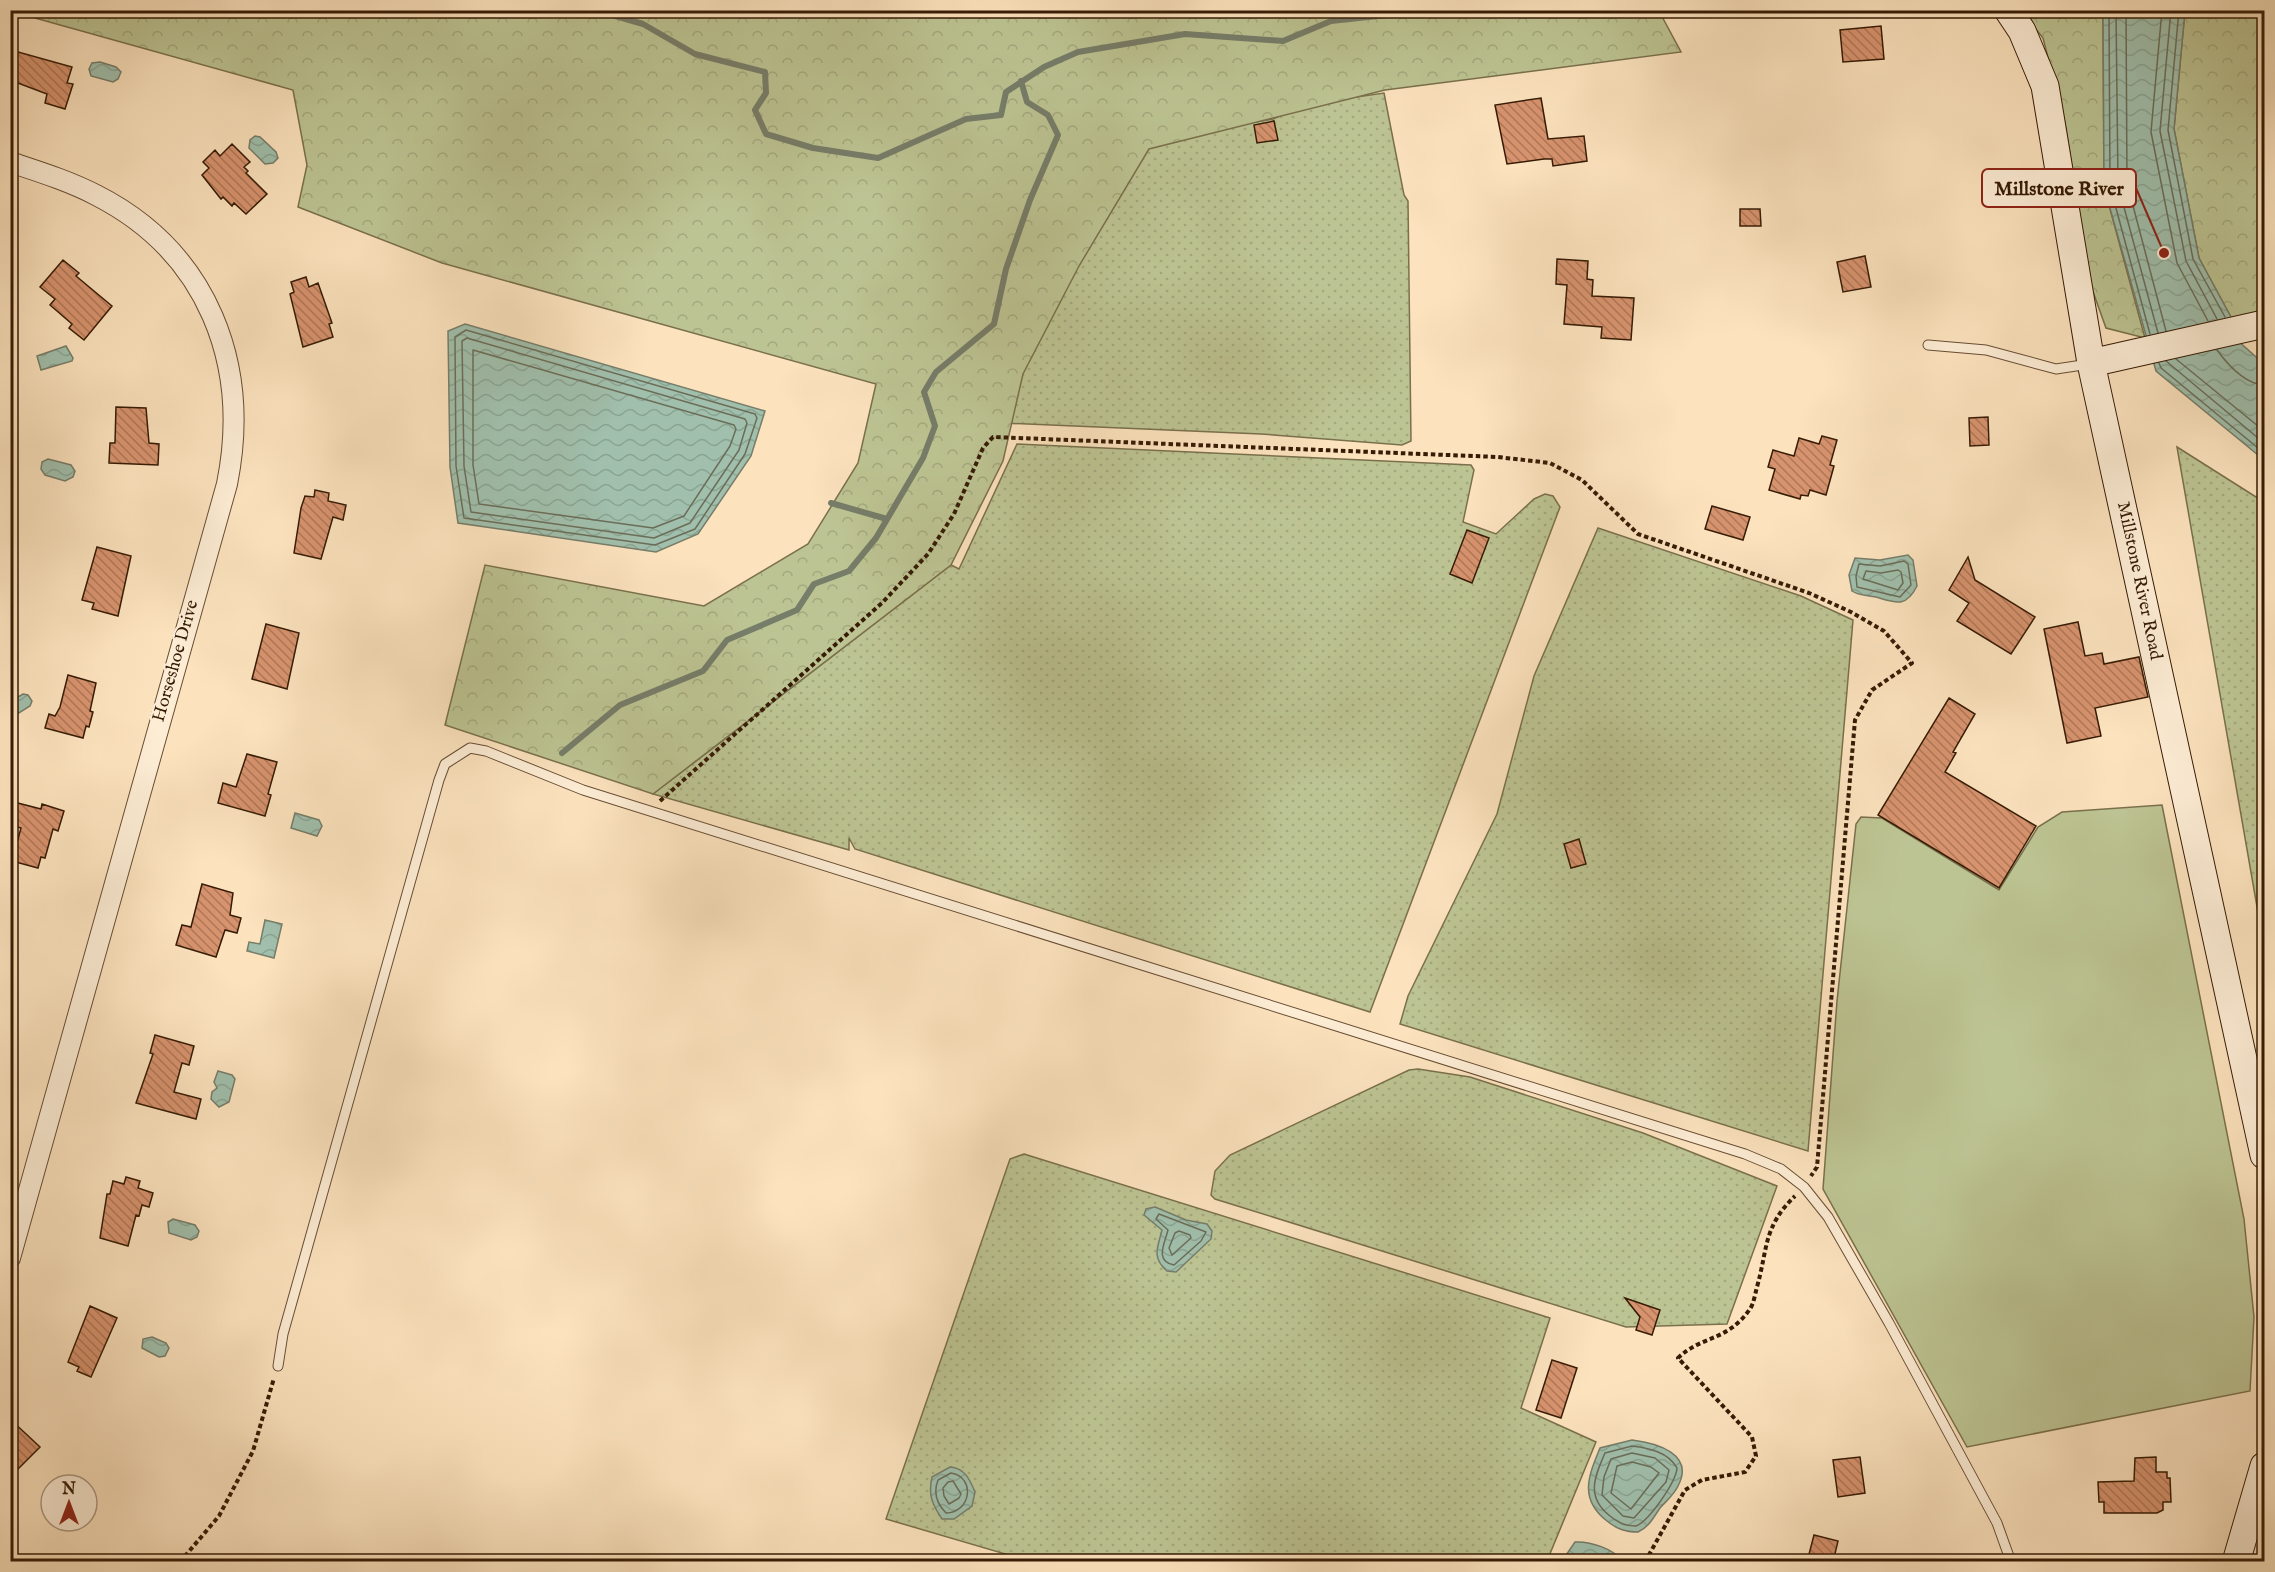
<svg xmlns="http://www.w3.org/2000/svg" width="2275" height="1572" font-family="'IM FELL English',serif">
<defs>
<pattern id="grass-dots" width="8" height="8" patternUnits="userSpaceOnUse" patternTransform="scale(1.5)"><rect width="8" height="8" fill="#bdc493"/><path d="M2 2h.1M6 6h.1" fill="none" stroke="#a3a87d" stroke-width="1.8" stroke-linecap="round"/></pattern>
<pattern id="forest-crowns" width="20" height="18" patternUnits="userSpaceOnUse" patternTransform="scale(1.5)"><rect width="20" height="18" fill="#bdc493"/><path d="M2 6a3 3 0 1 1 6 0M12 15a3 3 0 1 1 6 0" fill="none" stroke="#a3a87d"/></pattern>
<pattern id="water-waves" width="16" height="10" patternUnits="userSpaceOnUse" patternTransform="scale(1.5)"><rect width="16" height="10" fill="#a0bfac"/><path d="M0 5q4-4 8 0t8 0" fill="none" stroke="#8aa492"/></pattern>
<pattern id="building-back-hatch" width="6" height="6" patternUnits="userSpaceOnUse" patternTransform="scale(1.5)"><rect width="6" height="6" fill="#d7936e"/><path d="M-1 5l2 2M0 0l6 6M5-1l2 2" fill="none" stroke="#af7758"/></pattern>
</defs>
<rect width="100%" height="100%" fill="#fce3be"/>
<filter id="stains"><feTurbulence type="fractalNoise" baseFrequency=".00333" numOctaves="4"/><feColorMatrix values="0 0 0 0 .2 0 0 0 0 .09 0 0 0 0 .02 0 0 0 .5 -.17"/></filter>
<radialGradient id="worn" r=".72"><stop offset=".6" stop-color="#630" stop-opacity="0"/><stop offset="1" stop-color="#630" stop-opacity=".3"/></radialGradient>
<path fill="url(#grass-dots)" stroke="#7a704c" stroke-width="1.5" d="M1384 93 1404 195 1408 201 1411 441 1402 445 1261 434 1002 423 995 416 1127 144 1273 119 1308 104Z
M1017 444 1471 465 1474 470 1463 522 1496 534 1534 499 1545 494 1553 496 1560 507 1370 1012 855 849 849 838V850L653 794 951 565 959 569Z
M2177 447 2264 502V947Z
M1598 528 1801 596 1853 620 1808 1151 1400 1024 1408 996 1497 814 1534 676Z
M1418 1069 1470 1077 1643 1133 1777 1186 1727 1324 1626 1327 1215 1199 1211 1195 1215 1171 1230 1155 1409 1070Z
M1024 1154 1550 1318 1521 1408 1596 1442 1547 1561H1029L886 1519 1010 1159Z"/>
<path fill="url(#forest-crowns)" stroke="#7a704c" stroke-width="1.5" d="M1659 11 1681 52 1385 90 1149 149 1079 266 1023 374 1003 461 951 565 653 794 445 725 485 565 704 606 808 544 858 463 876 384 442 263 298 207 307 165 293 90 10 11Z
M2022 11H2103L2104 187 2145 338 2106 328 2091 286 2065 123 2043 38Z
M2185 11H2264V312L2232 319 2199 258 2174 129Z"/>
<path fill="#bdc493" stroke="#7a704c" stroke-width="1.5" d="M2162 805 2244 1219 2254 1317 2250 1391 1967 1447 1823 1189 1837 1001 1856 824 1861 817 1882 818 1999 890 2038 827 2062 812Z"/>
<path fill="url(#water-waves)" stroke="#767d69" stroke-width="1.5" d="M2103 11H2185L2174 129 2199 258 2232 319 2236 339 2264 364V460L2156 371 2104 187Z
M100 62 116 67 121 72 118 79 113 82 91 76 89 69 92 63Z
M255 136 260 137 276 152 278 158 273 163 265 164 249 148 250 140Z
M465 324 765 411 751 456 698 534 656 552 458 523 450 467 448 331Z
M66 346 73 358 72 361 41 370 37 356Z
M48 459 71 465 75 471 73 477 65 481 45 475 41 469 42 462Z
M1908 555 1913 560 1917 586C1906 608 1896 603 1876 597 1868 595 1859 596 1852 591L1849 575 1855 558 1880 560Z
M23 694 28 695 32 701 30 706 11 718V701Z
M295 813 319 820 322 826 317 836 291 828Z
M265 920 282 924 274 958 247 951 249 942 260 944Z
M218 1071 232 1075 235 1079 229 1102 219 1107 211 1099 212 1092 217 1088 214 1082Z
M1155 1207 1186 1220 1207 1224 1212 1231 1211 1239 1176 1272 1167 1271C1151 1257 1158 1247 1162 1230L1144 1215 1146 1209Z
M173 1219 195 1225 199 1231 197 1237 191 1240 169 1233 168 1222Z
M152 1337 166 1343 169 1348 165 1356 159 1357 142 1348 143 1339Z
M1632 1440C1657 1443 1695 1454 1678 1486 1674 1495 1666 1501 1660 1508 1653 1518 1649 1527 1638 1532 1625 1532 1617 1529 1607 1521 1579 1499 1588 1477 1600 1448Z
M950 1467C965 1468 970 1480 975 1492L972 1506 954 1519H942C932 1504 928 1495 932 1477Z
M1575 1542C1591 1541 1613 1549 1623 1561H1562Z"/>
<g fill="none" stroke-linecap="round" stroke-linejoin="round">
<path stroke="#6b6d58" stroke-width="1.5" d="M2109 10 2110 186 2150 334
M2116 10 2118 185 2158 333
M2126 10 2127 183 2166 331
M2162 10 2151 132 2177 263 2208 321
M2171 10 2160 131 2186 261 2217 319
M2179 10 2168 130 2193 259 2225 317
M466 330 755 414 757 418 745 454 695 529 655 545 464 518 456 466 455 337Z
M467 338 745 419 747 423 739 450 690 523 654 538 471 512 464 466 462 341Z
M473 350 734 425 736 429 730 446 684 516 653 528 479 504 473 465Z
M2217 350C2228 365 2245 384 2264 385
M2176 359 2264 431
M2166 361 2264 443
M2159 363 2161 368 2264 453
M1904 561 1908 564 1911 585 1900 597 1857 587 1856 576 1859 564 1880 566Z
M1898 570 1901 572 1903 583 1898 590 1863 579 1866 571 1881 573Z
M1159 1214 1206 1232 1201 1241 1174 1265C1154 1261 1165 1243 1168 1230L1156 1219Z
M1179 1231 1190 1235 1191 1238 1172 1255 1169 1248 1175 1233Z
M1632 1446C1649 1448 1668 1452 1677 1468 1676 1482 1649 1521 1636 1526 1625 1526 1619 1523 1610 1516 1586 1497 1594 1478 1605 1453Z
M1632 1453 1655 1458 1669 1470 1666 1482 1634 1518 1623 1516 1602 1495 1604 1477 1611 1459Z
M1632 1462 1651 1467 1659 1473 1631 1509 1611 1493 1617 1466Z
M951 1473C976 1477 971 1513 946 1513 937 1504 933 1493 938 1480Z
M953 1481 961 1494 959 1498 949 1504 944 1496 943 1488 948 1482Z"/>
<path stroke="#767d69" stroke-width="6" d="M595 10 643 24 695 54 765 72 766 93 755 110 766 134 813 148 878 158 966 119 1001 115 1006 92 1044 67 1078 52 1185 34 1283 41 1331 21 1396 14 1399 10
M831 503 887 519
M562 753 620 705 703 671 727 640 797 610 814 584 849 571 876 538 923 458 935 426 924 392 936 372 994 324 1006 269 1030 200 1058 135 1048 115 1027 102 1021 81"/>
</g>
<path fill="url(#building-back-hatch)" stroke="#361b05" stroke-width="1.5" d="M1881 26 1884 59 1843 62 1840 30Z
M18 52 72 67 67 83 73 84 65 109 45 103 47 94 10 80Z
M1541 98 1548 139 1584 136 1587 161 1553 166 1552 159H1544L1507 164 1495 105Z
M1274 121 1278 140 1257 143 1254 125Z
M232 144 250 162 244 167 248 171 246 173 267 194 246 214 234 203 232 206 223 197 221 199 202 175 209 168 203 162 215 150 220 156Z
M1740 209H1760L1761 226H1740Z
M1865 256 1871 287 1843 292 1837 262Z
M1557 259 1588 261 1587 279 1593 280 1592 296 1634 298 1631 340 1601 338 1602 327 1564 324 1567 285 1556 284Z
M63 260 79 273 76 276 112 306 84 340 69 328 72 324 50 305 55 299 40 287Z
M306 277 309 287 318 283 332 323 329 324 333 337 303 347 290 294 294 292 291 282Z
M116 407 146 408 149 443 159 444 158 465 109 463 110 443H115Z
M1988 417 1989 445 1970 446 1969 418Z
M1822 436 1837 440 1830 465 1834 466 1826 495 1810 490 1808 496 1801 495 1800 499 1769 490 1775 469 1768 467 1773 450 1794 456 1799 438 1819 444Z
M315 490 329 493 328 501 346 505 343 520 333 517 321 559 294 553 301 508 305 496 314 497Z
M1712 506 1750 517 1743 540 1705 529Z
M1467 530 1489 538 1472 583 1450 574Z
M97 547 131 556 118 616 92 609 94 603 82 600Z
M1968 557 1975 580 2035 617 2011 654 1957 621 1969 603 1949 590Z
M2078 622 2085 656 2102 653 2104 664 2139 657 2148 697 2095 708 2101 736 2067 743 2044 629Z
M266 624 299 633 287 689 252 679Z
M68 675 96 683 90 711 93 712 89 727 86 726 83 738 45 728 49 714 55 716 60 707Z
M1949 698 1975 714 1953 752 1956 753 1945 772 2036 826 1999 888 1878 815Z
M247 754 277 762 268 794 271 795 265 816 218 803 223 783 236 787Z
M10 801 41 809 42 804 64 811 58 831 53 829 45 858 41 857 38 868 12 861 21 828 10 825Z
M1579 839 1586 864 1571 868 1564 844Z
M202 884 233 893 230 915 241 918 237 933 225 930 216 957 176 945 182 925 191 927Z
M155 1035 194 1046 189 1065 182 1063 174 1092 201 1099 196 1119 136 1103 153 1054 150 1053Z
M126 1177 140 1181 138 1188 153 1193 149 1207 142 1205 139 1216 136 1215 128 1246 100 1238 107 1194H110L113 1181 124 1184Z
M1625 1298 1660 1310 1652 1335 1636 1330 1640 1317Z
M90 1306 117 1318 91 1377 77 1371 79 1367 68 1362Z
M1552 1360 1577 1368 1561 1418 1536 1410Z
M10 1419 40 1447 10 1477Z
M1860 1457 1865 1493 1838 1497 1833 1460Z
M2156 1457V1472H2167V1478H2170L2171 1502H2163V1510L2157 1513H2104V1502H2099L2098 1482 2134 1481 2135 1458Z
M1814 1535 1838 1541 1833 1562H1807Z"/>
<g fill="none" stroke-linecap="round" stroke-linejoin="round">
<defs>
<path id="lane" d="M1928 345 1986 350 2056 369 2089 364
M278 1366 283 1334 439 780 445 764 470 748 486 751 583 790 1745 1154 1781 1169 1804 1187 1828 1217 1889 1323 1997 1523 2011 1562"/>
<path id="street" d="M10 162C40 172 69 181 96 195 208 252 251 364 227 484L10 1258"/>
<path id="secondary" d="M2008 10 2022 31 2045 86 2091 363 2264 1155
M2091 363 2264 324
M2236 1562 2264 1466"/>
</defs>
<use href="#lane" stroke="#684d33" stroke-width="11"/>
<use href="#street" stroke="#684d33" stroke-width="22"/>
<use href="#secondary" stroke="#361b05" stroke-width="29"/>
<path stroke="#361b05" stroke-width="4" stroke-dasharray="4.5 3" stroke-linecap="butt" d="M660 801 882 603 928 554 954 514 983 448 993 437 1498 457 1550 463 1582 480 1638 534 1809 593 1851 612 1884 631 1912 663 1872 690 1855 720 1817 1167 1811 1176
M180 1562 219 1516 253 1451 274 1378
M1645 1562 1685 1490 1702 1480 1745 1472 1756 1456 1752 1437 1678 1358C1702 1335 1727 1342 1750 1309 1754 1303 1755 1294 1757 1287 1768 1248 1763 1227 1795 1196"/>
<use href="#lane" stroke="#fdedd5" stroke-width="9"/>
<use href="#street" stroke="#fdedd5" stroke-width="20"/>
<use href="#secondary" stroke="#fdedd5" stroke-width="27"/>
</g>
<g text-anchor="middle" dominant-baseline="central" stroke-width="4.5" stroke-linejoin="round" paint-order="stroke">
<g font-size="18" fill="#361b05" stroke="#fdedd5">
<text transform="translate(2139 581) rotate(78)">Millstone River Road</text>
<text transform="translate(176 661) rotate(-74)">Horseshoe Drive</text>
</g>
</g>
<path fill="none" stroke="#8f2418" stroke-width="2" d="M2164 253L2136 188"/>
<circle fill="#8f2418" stroke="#fdedd5" stroke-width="2" cx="2164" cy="253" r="6"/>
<rect fill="#fdedd5" stroke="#8f2418" stroke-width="2" x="1982" y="169" width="154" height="38" rx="6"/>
<g font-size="20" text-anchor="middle" font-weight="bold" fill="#361b05">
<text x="2059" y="195">Millstone River</text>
</g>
<rect width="2275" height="1572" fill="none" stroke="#fce3be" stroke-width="36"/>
<rect x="12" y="12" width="2251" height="1548" fill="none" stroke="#361b05" stroke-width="3"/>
<rect x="18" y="18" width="2239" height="1536" fill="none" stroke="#361b05" stroke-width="1.5"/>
<g transform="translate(69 1503)"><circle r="28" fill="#fdedd5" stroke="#ad9982" stroke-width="1.5"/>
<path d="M0-4.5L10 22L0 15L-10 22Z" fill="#8f2418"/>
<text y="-9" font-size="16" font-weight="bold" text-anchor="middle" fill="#361b05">N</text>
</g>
<rect width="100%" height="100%" filter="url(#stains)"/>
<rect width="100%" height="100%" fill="url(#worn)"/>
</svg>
